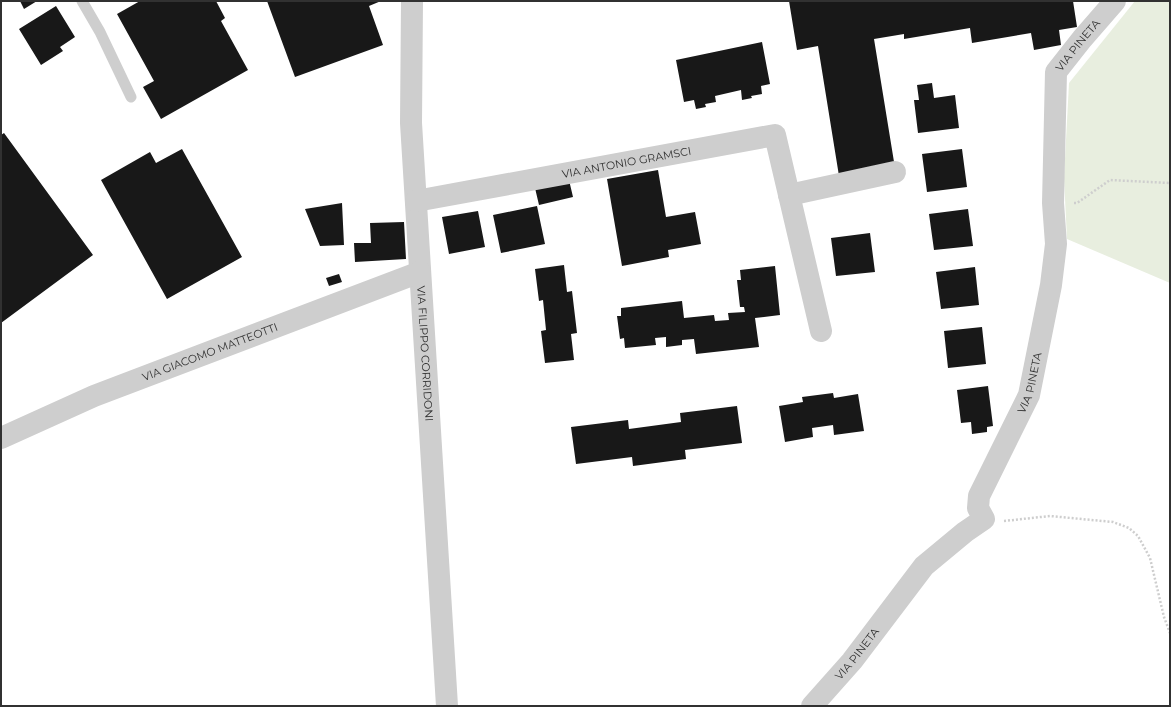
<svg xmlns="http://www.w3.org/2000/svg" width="1171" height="707" font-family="Montserrat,sans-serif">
<rect width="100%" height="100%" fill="#fff"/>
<path fill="#e8eedf" d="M1135 1H1170V283L1067 239 1064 178 1069 83Z"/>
<path fill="#181818" d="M20 1H37L24 9Z
M140 1H216L225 18 221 21 248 70 161 119 143 87 154 81 117 14Z
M267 1H381L369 6 383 45 295 77Z
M789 1H1073L1077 27 1059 30 1061 45 1034 50 1031 33 972 43 970 28 904 39V34L874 39 895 168 839 176 818 46 797 50Z
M56 6 75 37 60 47 63 51 41 65 19 29Z
M762 42 770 84 761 86 762 94 751 96 752 98 742 100 741 90 715 96 716 102 705 104 706 107 696 109 694 100 684 102 676 60Z
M932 83 934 98 955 95 959 128 918 133 914 100H919L917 85Z
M4 133 93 255 1 323V135Z
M182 149 242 257 167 299 101 180 150 152 156 163Z
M962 149 967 187 927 192 922 154Z
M658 170 666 217 695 212 701 244 668 250 669 257 622 266 607 179Z
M569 180 573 197 539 205 535 188Z
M342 203 344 245 320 246 305 209Z
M537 206 545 244 501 253 493 215Z
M968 209 973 246 934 250 929 214Z
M478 211 485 247 449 254 442 217Z
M404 222 406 259 355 262 354 243H371L370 223Z
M870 233 875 272 836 276 831 238Z
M564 265 567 292 572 291 577 333 571 334 574 360 545 363 541 331 546 330 543 300 539 301 535 269Z
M775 266 780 315 755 318 759 347 696 354 694 339 682 340V345L666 347V337L655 338 656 345 625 348 624 338 620 339 617 316H621V308L682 301 684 318 714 315 715 321 729 320 728 313 745 312 744 307H740L737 280H741L740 270Z
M975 267 979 305 941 309 936 272Z
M339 274 342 282 329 286 326 278Z
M982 327 986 364 948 368 944 331Z
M988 386 993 426 987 427V432L972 434 971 422 961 423 957 390Z
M833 393 834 398 858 394 864 431 834 435 833 425 812 428 813 437 785 442 779 406 803 402 802 397Z
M737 406 742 443 685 450 686 459 633 466 632 457 576 464 571 427 628 420 629 429 681 422 680 413Z"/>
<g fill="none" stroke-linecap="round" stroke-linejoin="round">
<path stroke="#cecece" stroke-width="2.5" stroke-dasharray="2 2" stroke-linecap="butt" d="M1074 203H1077L1110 180 1170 183
M1004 521 1050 516 1113 522 1129 528 1138 536 1150 558 1164 617 1170 633"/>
<path stroke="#cecece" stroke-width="11" d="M82 1 100 32 131 97"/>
<g stroke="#cecece" stroke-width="22">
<path id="s1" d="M412 1 411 123 447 706"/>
<path d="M789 195 895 172"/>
<path id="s2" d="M416 201 775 135 821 331"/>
<path id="s3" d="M1 438 94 396 420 272"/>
<path id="s4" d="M812 706 852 661 924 566 965 532 984 519 978 508 979 496 1029 395 1051 285 1056 244 1053 203 1056 72 1082 39 1115 1"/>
</g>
</g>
<g text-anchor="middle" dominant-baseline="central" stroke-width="4" stroke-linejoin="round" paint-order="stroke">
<g font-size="11" fill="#313131" stroke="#fff">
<text stroke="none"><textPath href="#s4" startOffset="753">VIA PINETA</textPath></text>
<text stroke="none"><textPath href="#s2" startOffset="214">VIA ANTONIO GRAMSCI</textPath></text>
<text stroke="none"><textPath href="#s3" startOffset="226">VIA GIACOMO MATTEOTTI</textPath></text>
<text stroke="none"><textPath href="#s1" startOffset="353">VIA FILIPPO CORRIDONI</textPath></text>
<text stroke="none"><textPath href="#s4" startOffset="405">VIA PINETA</textPath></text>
<text stroke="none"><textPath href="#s4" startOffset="69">VIA PINETA</textPath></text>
</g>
</g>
<rect width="1171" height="707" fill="none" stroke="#313131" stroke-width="4"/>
</svg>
